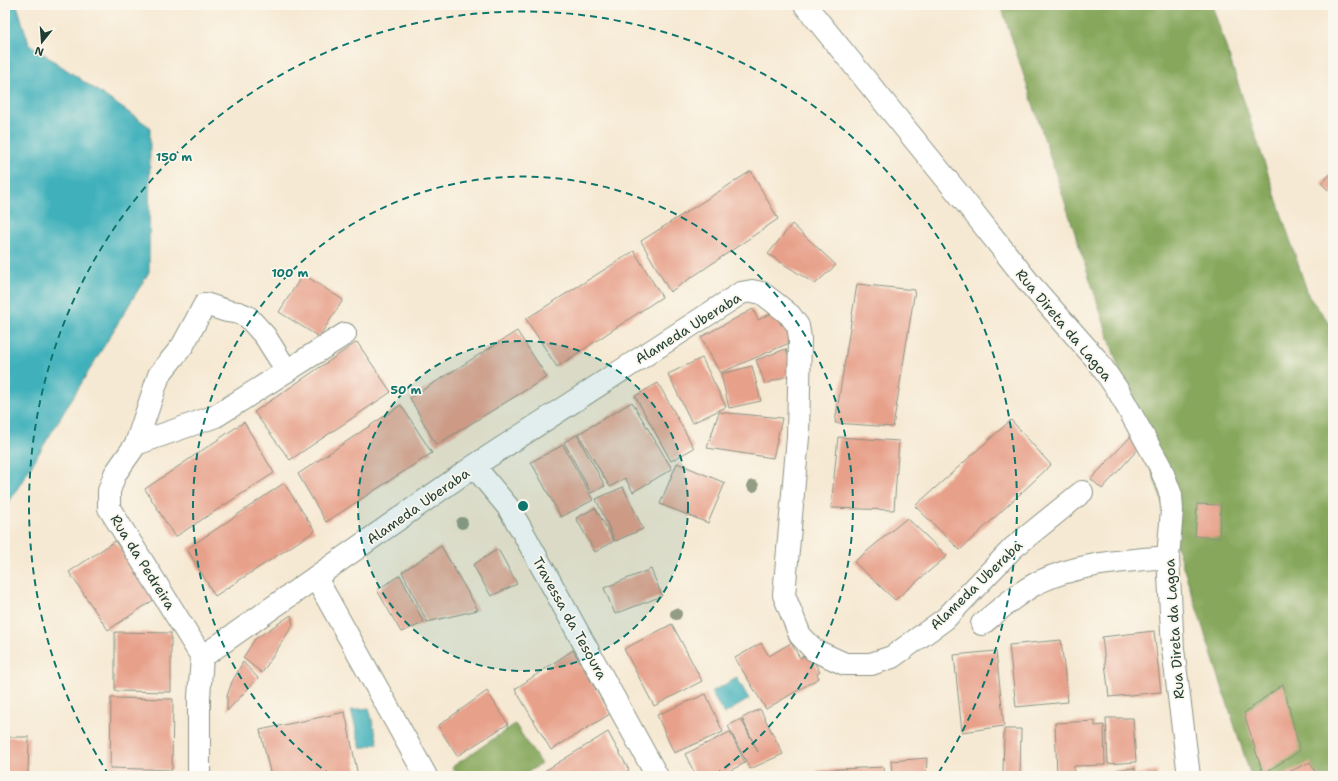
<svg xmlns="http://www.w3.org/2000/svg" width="1338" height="781" font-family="'Shantell Sans',sans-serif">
<rect width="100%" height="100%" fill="#fbf7ec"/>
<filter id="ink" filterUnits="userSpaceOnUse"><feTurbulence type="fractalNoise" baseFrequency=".025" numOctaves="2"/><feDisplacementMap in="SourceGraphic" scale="8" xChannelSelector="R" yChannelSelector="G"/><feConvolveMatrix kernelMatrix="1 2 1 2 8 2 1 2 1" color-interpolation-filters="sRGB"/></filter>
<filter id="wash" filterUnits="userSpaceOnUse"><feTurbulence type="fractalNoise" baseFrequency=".012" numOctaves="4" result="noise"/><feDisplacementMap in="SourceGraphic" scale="16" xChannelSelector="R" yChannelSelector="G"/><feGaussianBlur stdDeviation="0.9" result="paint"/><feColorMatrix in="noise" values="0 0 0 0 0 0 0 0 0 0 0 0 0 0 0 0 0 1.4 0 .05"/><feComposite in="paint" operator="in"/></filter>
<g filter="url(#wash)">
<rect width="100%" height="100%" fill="#f6e9d3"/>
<path fill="#86a75c" stroke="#527248" d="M1001 5H1212L1309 297 1333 327V776H1251Z
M515 724 541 764 521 776H459L452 767Z"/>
<path fill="#41b1bb" stroke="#307778" d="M5 5H17L29 44 150 127 149 272 5 509Z
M737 678 749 699 724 714 711 692Z
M369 708 378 743 361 749 351 710Z"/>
<g id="blocks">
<path fill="#e7a08a" d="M751 171 778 219 670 292 641 241Z
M1333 172V195L1321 183Z
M792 224 836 265 815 284 768 254Z
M634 251 662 297 557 367 526 319Z
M303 274 343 300 319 337 279 312Z
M857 284 915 290 893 427 835 423Z
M753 309 758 320 776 311 781 325 788 322 794 341 720 373 701 337Z
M517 331 547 377 436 445 410 398Z
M357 342 391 392 290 460 254 412Z
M786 349 795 373 765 384 756 360Z
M702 358 726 407 692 423 668 374Z
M752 366 761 401 729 408 721 374Z
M658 383 694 448 671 461 635 396Z
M632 402 672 469 633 492 625 478 610 487 578 434Z
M401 405 432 453 326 522 298 474Z
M719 412 782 418 773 458 707 448Z
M1011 420 1051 465 960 550 915 506Z
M244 422 274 473 175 537 145 489Z
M577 435 605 486 591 493 564 442Z
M1132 435 1140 447 1102 489 1091 479Z
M838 437 899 441 894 510 831 508Z
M563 445 593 500 561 517 531 462Z
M677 463 725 483 708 523 660 504Z
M284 483 315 531 215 596 187 549Z
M623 487 643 529 615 541 596 499Z
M1197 504 1221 505 1219 538 1195 536Z
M595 508 614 541 595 552 576 518Z
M907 518 947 556 895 600 854 562Z
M115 541 155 599 108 630 69 572Z
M441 546 478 610 427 622 402 572Z
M498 549 517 584 491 596 473 565Z
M651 569 662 596 615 614 604 588Z
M400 575 424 623 401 632 377 590Z
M291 615 293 625 262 673 243 658 255 639Z
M672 624 702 681 654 706 624 649Z
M1154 631 1161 692 1109 697 1102 637Z
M115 632 171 633V692L115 691Z
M1061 640 1068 702 1016 707 1009 645Z
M761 643 769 656 791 643 800 658 809 653 820 672 817 674 819 678 766 709 735 658Z
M573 650 610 714 551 750 515 689Z
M996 651 1004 726 962 732 954 655Z
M243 662 258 678 227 711V696L232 682Z
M1283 684 1300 751 1263 774 1244 713Z
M487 691 508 724 457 756 438 726Z
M706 694 723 732 674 753 657 715Z
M111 698 173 699 172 770 110 768Z
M760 709 783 754 750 769 728 726 741 719 758 752 742 718Z
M345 712 358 776H271L260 730Z
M1106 718H1133L1136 762 1108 764Z
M1095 721V726L1104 725 1105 765 1074 766V776H1057L1055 723Z
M1004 729H1021L1020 776H1003Z
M608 732 629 770 617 776H545L543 772Z
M730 732 745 763 719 776H696L685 754Z
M5 737H29L28 776H5Z
M927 758 926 776H892L891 761Z
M1310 762 1317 776H1280Z
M884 767 885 776H817V770Z
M1135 768V776H1116L1115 770Z
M1157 771 1158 776H1136V774Z
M1115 772V776H1079V774Z"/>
</g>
</g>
<g filter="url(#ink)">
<use href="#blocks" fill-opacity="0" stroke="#8a9384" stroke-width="1"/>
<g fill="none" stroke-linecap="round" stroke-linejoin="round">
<defs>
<path id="minor" d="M805 5 970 208 1030 284 1097 360 1119 392 1160 466 1171 495 1172 510 1168 557 1173 649 1189 776
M136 444 216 416 345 334
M474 466 508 507 520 527 657 776
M316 578 426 776
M982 624C1000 609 1018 593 1039 582 1079 563 1125 561 1168 557
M202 657 109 508V491L115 474 136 444 159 375 183 345 205 304 227 311 239 313 248 317 265 336 287 371
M199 776V697L202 657 474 466 741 293 752 291 762 293 775 303 790 315 798 326 800 338 798 437 784 595 800 635 814 650 845 664H871L892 657 945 619 1013 548 1082 492"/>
</defs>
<use href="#minor" stroke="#8a9384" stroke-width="24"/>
<use href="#minor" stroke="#fff" stroke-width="22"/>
</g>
<g fill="#939d83">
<circle cx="753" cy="486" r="6"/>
<circle cx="462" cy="523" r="6"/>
<circle cx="676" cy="614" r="6"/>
</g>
</g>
<circle cx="523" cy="506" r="165" fill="#0f766e" fill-opacity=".12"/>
<g fill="none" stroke="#0f766e" stroke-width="2" stroke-dasharray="7 5">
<circle cx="523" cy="506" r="165"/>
<path d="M331 775A330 330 0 1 1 715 775"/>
<path d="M109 775A494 494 0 1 1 937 775"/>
</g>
<g text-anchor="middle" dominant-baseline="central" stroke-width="3.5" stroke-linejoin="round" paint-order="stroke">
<g font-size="14" fill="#1f3d34" stroke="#fbf7ec">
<text transform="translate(1064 325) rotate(50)">Rua Direta da Lagoa</text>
<text transform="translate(688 328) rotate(-32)">Alameda Uberaba</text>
<text transform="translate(418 506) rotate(-35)">Alameda Uberaba</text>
<text transform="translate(143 562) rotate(58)">Rua da Pedreira</text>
<text transform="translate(976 585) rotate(-44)">Alameda Uberaba</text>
<text transform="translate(570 618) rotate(61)">Travessa da Tesoura</text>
<text transform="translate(1174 629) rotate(-94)">Rua Direta da Lagoa</text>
</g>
</g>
<circle cx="523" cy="506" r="6" fill="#0f766e" stroke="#fbf7ec" stroke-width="2"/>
<g font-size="12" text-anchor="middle" font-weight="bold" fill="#0f766e" stroke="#fbf7ec" stroke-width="3.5" stroke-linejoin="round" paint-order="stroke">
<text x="174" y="161">150 m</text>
<text x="290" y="277">100 m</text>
<text x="406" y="394">50 m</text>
</g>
<rect width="1338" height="781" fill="none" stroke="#fbf7ec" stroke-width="20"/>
<g transform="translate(42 42) rotate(197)" stroke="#fbf7ec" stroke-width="3" paint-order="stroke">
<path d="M0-3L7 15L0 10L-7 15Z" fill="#1f3d34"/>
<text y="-6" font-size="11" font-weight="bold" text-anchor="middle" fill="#1f3d34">N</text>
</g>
</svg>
